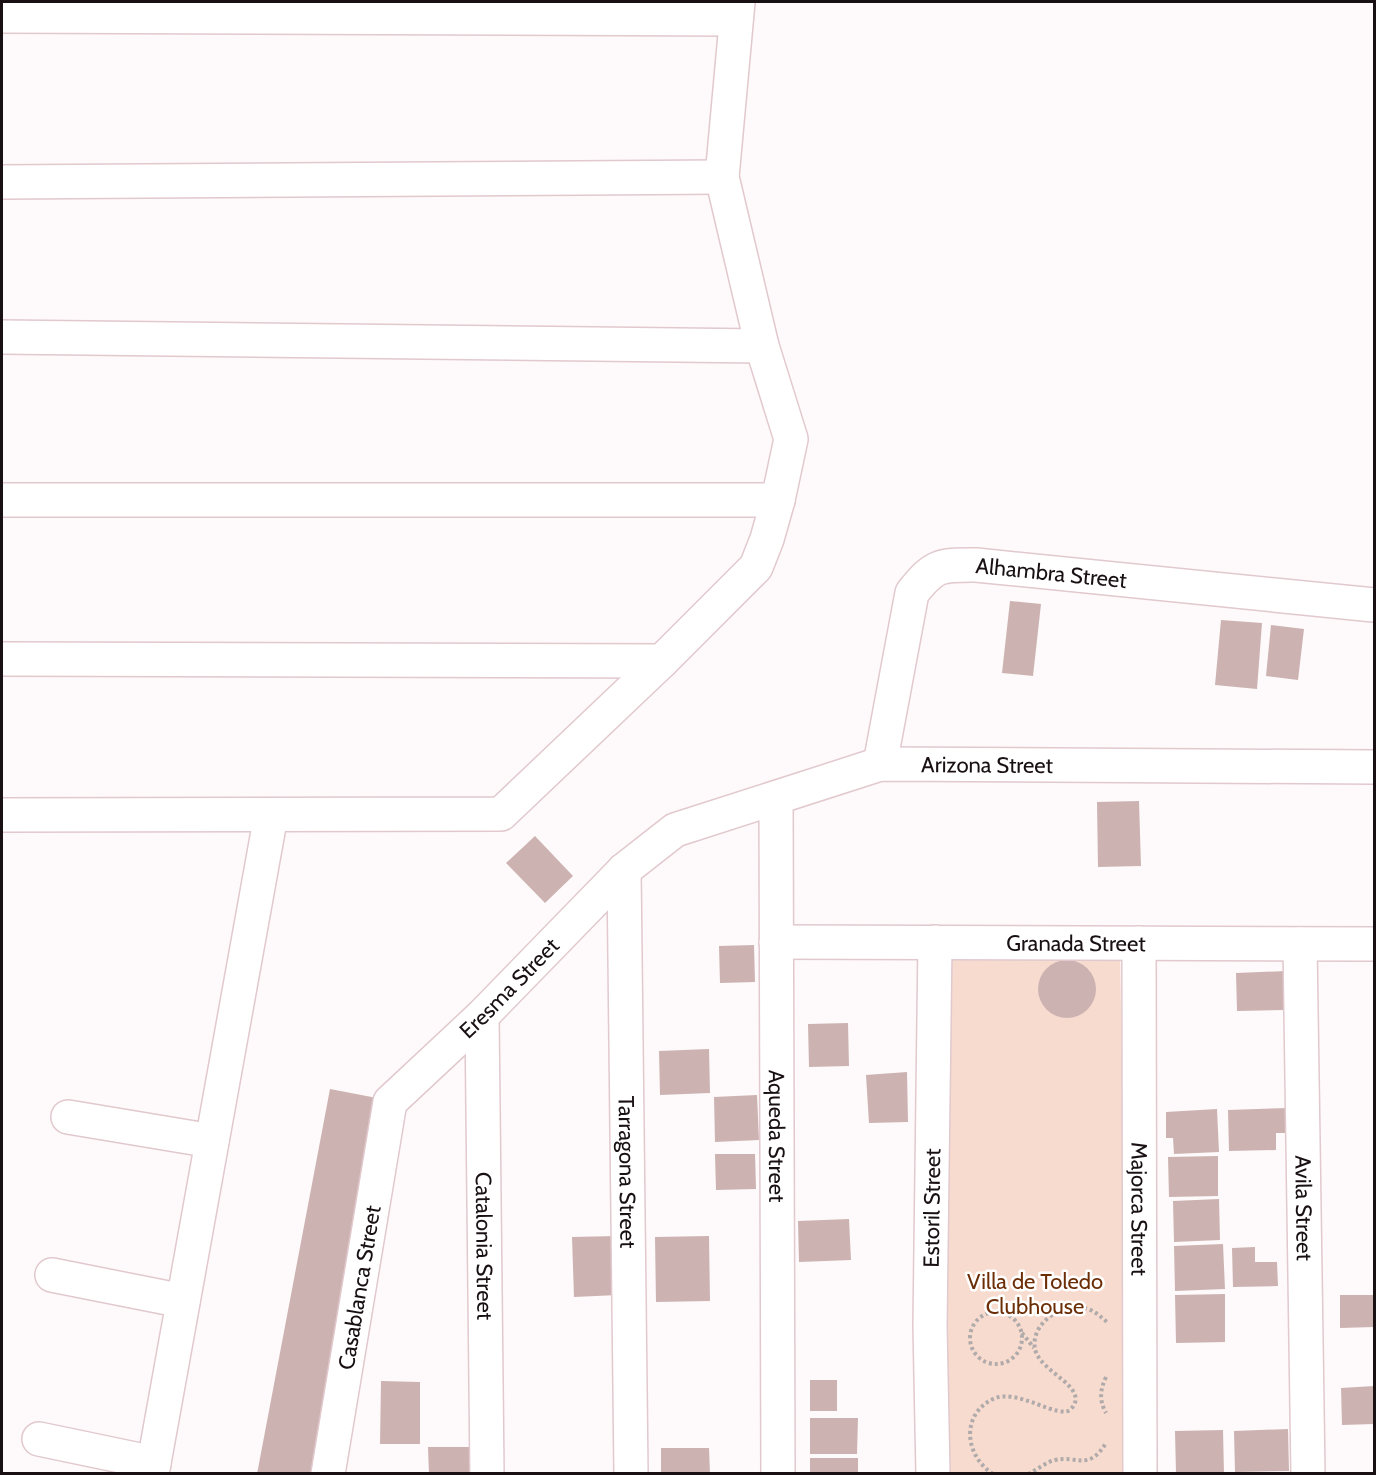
<svg xmlns="http://www.w3.org/2000/svg" width="1376" height="1475" font-family="Cabin,sans-serif">
<rect width="100%" height="100%" fill="#fef9fa"/>
<path fill="#f6dbce" d="M1120 953 1129 1473H947L943 955Z"/>
<path fill="#ccb3b1" d="M1010 601 1041 604 1033 676 1002 673Z
M1221 620 1262 623 1257 689 1215 685Z
M1271 625 1304 629 1298 680 1266 676Z
M1139 801 1141 866 1098 867 1097 802Z
M535 836 573 876 545 903 506 863Z
M754 945 755 982 720 983 719 946Z
M1038 989a29 29 0 1 1 58 0a29 29 0 1 1-58 0Z
M1286 971 1287 1010 1237 1011 1236 973Z
M848 1023 849 1066 809 1067 808 1024Z
M709 1049 710 1093 660 1095 659 1051Z
M907 1072 908 1122 869 1123 866 1075Z
M330 1089 382 1099 316 1474H257Z
M757 1095 759 1140 715 1142 714 1097Z
M1289 1108 1290 1133H1276V1150L1229 1151 1228 1110Z
M1217 1109 1219 1152 1174 1154 1173 1138H1166V1112Z
M715 1154H755L756 1189 716 1190Z
M1218 1156V1196L1169 1197 1168 1157Z
M1219 1199 1220 1240 1174 1242 1173 1201Z
M849 1219 851 1260 799 1262 798 1221Z
M616 1236 618 1295 574 1297 572 1237Z
M709 1236 710 1301 656 1302 655 1237Z
M1223 1244 1225 1289 1175 1291 1174 1246Z
M1255 1247V1262H1277L1278 1286 1233 1287 1232 1248Z
M1225 1294V1342L1176 1343 1175 1295Z
M1340 1295H1374V1327L1340 1328Z
M810 1380H837V1411H810Z
M381 1381 420 1382V1444H380Z
M1374 1386V1424L1342 1425 1341 1388Z
M810 1418H858L857 1454H810Z
M1288 1429 1289 1471 1235 1472 1234 1431Z
M1223 1430 1224 1474H1176L1175 1431Z
M428 1447H472V1474H429Z
M661 1448H709L710 1474H661Z
M810 1458H858V1474H810Z"/>
<g fill="none" stroke-linecap="round" stroke-linejoin="round">
<defs>
<g id="minor">
<path d="M2 16 736 19"/>
<path d="M2 182 722 177"/>
<path d="M2 337 762 346"/>
<path d="M2 500H778"/>
<path d="M2 659 662 661"/>
<path id="s1" d="M880 764 912 593C935 564 940 565 976 565L1374 605"/>
<path id="s2" d="M776 798 778 1474"/>
<path d="M2 815 501 814 662 661 756 567 767 539 778 500 791 439 762 346 722 177 738 2"/>
<path id="s3" d="M624 870 631 1474"/>
<path id="s4" d="M776 942 1374 944"/>
<path id="s5" d="M1139 943 1140 1474"/>
<path id="s6" d="M1300 944 1308 1474"/>
<path id="s7" d="M482 1016 487 1474"/>
<path d="M68 1117 212 1141"/>
<path d="M52 1275 183 1301"/>
<path d="M39 1439 154 1463"/>
<path d="M152 1474 271 815"/>
<path id="s8" d="M328 1474 390 1102 482 1016 624 870 675 830 880 764 1374 767"/>
<path id="s9" d="M933 1474 930 1326 935 942"/>
</g>
</defs>
<use href="#minor" stroke="#e1c9ce" stroke-width="36"/>
<path stroke="#b0aaab" stroke-width="4" stroke-dasharray="3 3" stroke-linecap="butt" d="M970 1338a26 26 0 1 1 52 0a26 26 0 1 1-52 0Z
M1022 1333 1034 1348
M1106 1377C1100 1390 1099 1400 1106 1413
M993 1474C965 1456 960 1415 993 1399 1017 1387 1060 1421 1071 1409 1091 1387 1040 1373 1035 1349 1030 1322 1065 1301 1088 1309 1096 1312 1101 1317 1107 1322
M1028 1474C1037 1470 1046 1462 1055 1460 1077 1455 1088 1472 1106 1443"/>
<use href="#minor" stroke="#fff" stroke-width="33"/>
</g>
<g text-anchor="middle" dominant-baseline="central" stroke-width="5" stroke-linejoin="round" paint-order="stroke">
<g font-size="22" fill="#181012" stroke="#fff">
<text stroke="none"><textPath href="#s1" startOffset="324">Alhambra Street</textPath></text>
<text stroke="none"><textPath href="#s8" startOffset="1094">Arizona Street</textPath></text>
<text stroke="none"><textPath href="#s4" startOffset="300">Granada Street</textPath></text>
<text stroke="none"><textPath href="#s8" startOffset="542">Eresma Street</textPath></text>
<text stroke="none"><textPath href="#s2" startOffset="338">Aqueda Street</textPath></text>
<text stroke="none"><textPath href="#s3" startOffset="302">Tarragona Street</textPath></text>
<text stroke="none"><textPath href="#s9" startOffset="266">Estoril Street</textPath></text>
<text stroke="none"><textPath href="#s5" startOffset="266">Majorca Street</textPath></text>
<text stroke="none"><textPath href="#s6" startOffset="264">Avila Street</textPath></text>
<text stroke="none"><textPath href="#s7" startOffset="230">Catalonia Street</textPath></text>
<text stroke="none"><textPath href="#s8" startOffset="189">Casablanca Street</textPath></text>
</g>
<g font-size="22" fill="#6c2e06" stroke="#fff">
<text x="1035" y="1281">Villa de Toledo<tspan x="1035" dy="25">Clubhouse</tspan></text>
</g>
</g>
<rect width="1376" height="1475" fill="none" stroke="#181012" stroke-width="6"/>
</svg>
